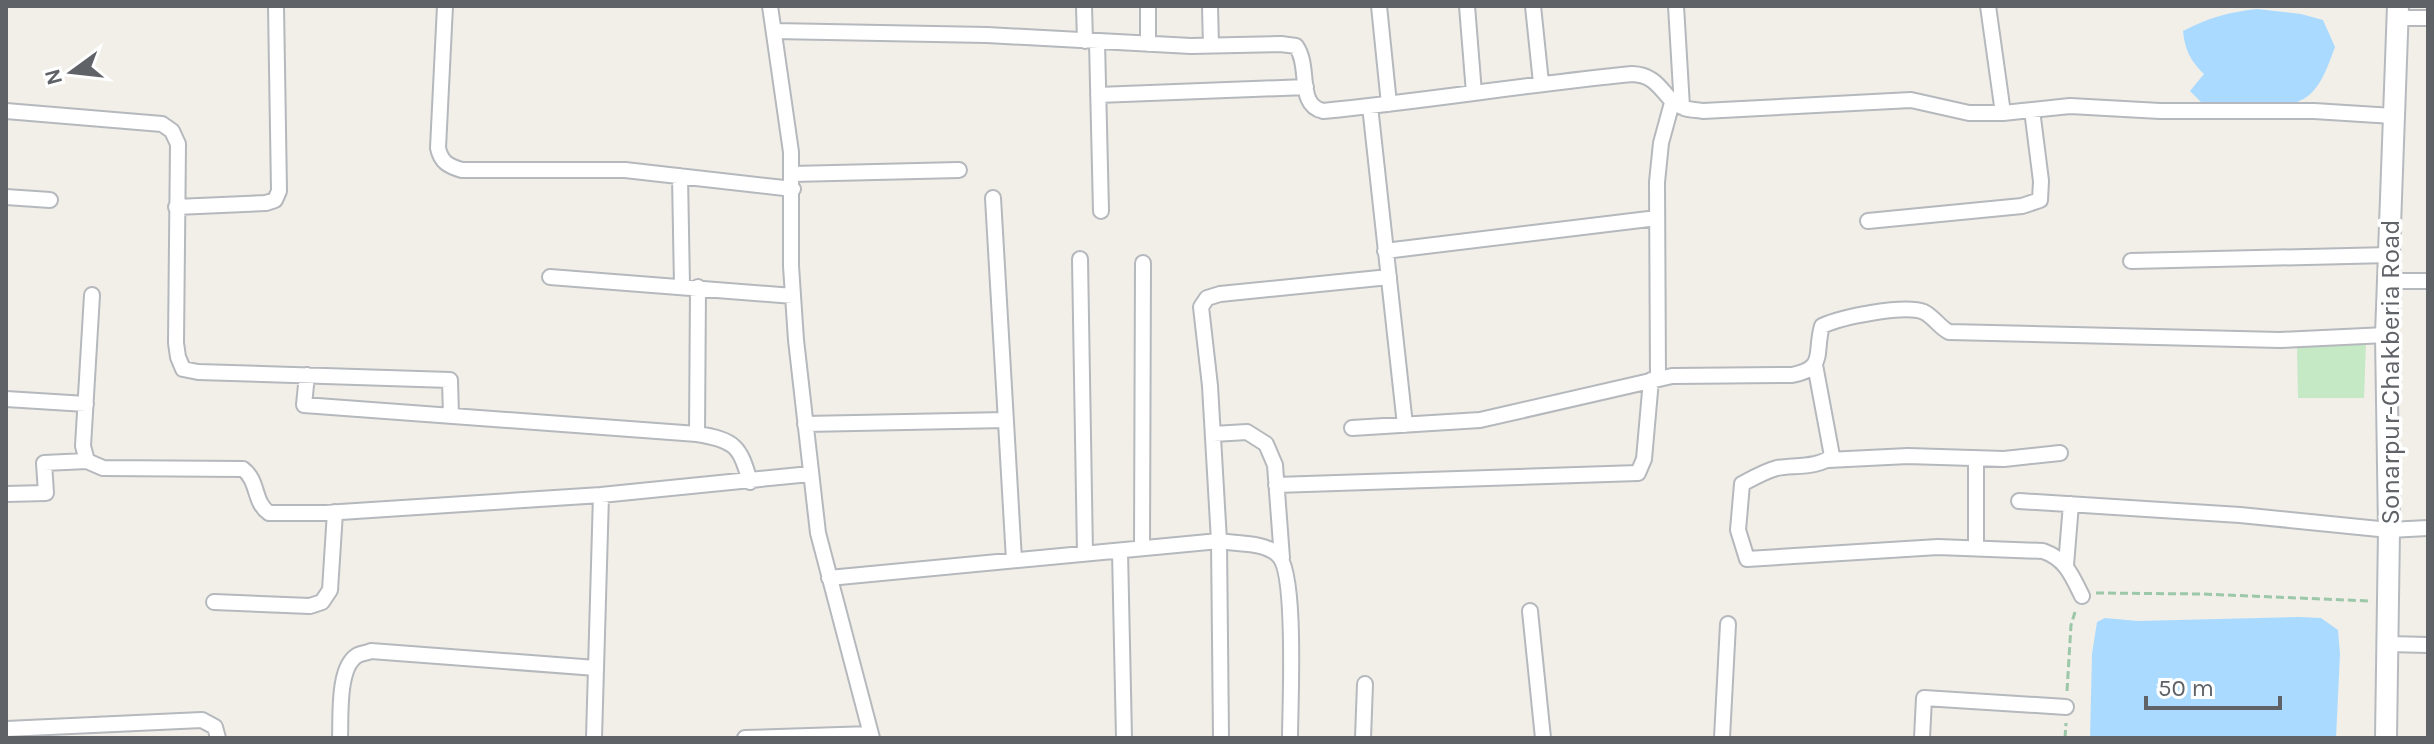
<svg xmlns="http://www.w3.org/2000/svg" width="2434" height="744" font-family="Karla,sans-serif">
<rect width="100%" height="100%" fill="#f1efe8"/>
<path fill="#c5e8c5" d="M2366 342 2364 398H2298L2297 344Z"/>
<path fill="#aadaff" d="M2257 9 2301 14 2323 20 2335 47C2329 63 2322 85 2308 96 2286 113 2232 106 2204 105L2190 91 2204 74C2190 60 2185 50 2183 31 2208 18 2229 12 2257 9Z
M2299 617 2321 618 2338 630 2340 654 2336 738H2090L2092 654 2097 622 2105 618 2138 621Z"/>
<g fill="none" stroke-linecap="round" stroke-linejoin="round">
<defs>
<path id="street" d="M445 6 438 148C441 162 448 166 462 170H625L793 189
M770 6 791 152V266L796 340 818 533 872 738
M1084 6 1085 41
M1148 6V44
M1210 6 1211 46
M1379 6 1389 104
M1467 6 1474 93
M1533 6 1541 83
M1676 6 1682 107
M2397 18H2428
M774 31 987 35 1191 46 1281 44 1296 46C1311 67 1296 105 1323 111 1426 101 1529 84 1632 74 1662 75 1662 100 1684 108 1690 110 1698 110 1703 111L1911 100 1969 113H2003L1988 6
M1097 42 1101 211
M1098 95 1306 87
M1370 106 1405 425
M6 111 162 124 172 131 178 144 176 343 178 357 183 369 198 372 450 380 451 416
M2003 113 2070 106 2160 111H2314L2393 116
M792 174 959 170
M680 176 682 286
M6 197 50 200
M993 198 1014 560
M176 207 266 203 275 200 279 191 276 6
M1868 221 2022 206 2040 200 2041 181 2032 110
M1385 251 1657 218
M1080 259 1085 554
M2131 261 2390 255
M550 277 793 296
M2390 281H2428
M92 295 83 446 87 461 103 468 243 469C259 481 253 502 269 513H325L601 495 810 474
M1815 365 1832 456C1819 468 1794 465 1777 468 1765 471 1753 478 1742 484L1738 530 1747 559 1938 547 2043 551C2066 559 2072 576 2082 596
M307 375 304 405 697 434C735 440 740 446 750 482
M1658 379 1657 182 1661 143 1673 99
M6 399 86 404
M805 424 1006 420
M1352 428 1480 420 1672 376 1792 375C1827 368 1814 353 1822 326 1841 317 1905 304 1924 312 1934 317 1939 327 1949 332L2280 340 2386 335
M697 434 698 287
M1213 434 1247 432 1266 444 1275 465 1282 558
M1828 460 1908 456 2004 459 2060 453
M1276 485 1638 473 1644 459 1651 380
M6 494 46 493 44 463 87 461
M2019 501 2240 515 2389 530 2428 528
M1142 548 1143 263
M1976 548V458
M1120 551 1124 738
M2066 565 2071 504
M829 578 1219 541C1237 544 1265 542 1278 555 1297 572 1290 707 1290 738
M214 602 310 606 322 602 330 590 335 512
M1530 611 1543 738
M2388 644 2428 645
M6 729 202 720 215 727 218 738
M340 738C341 718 337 666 358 655 362 653 367 653 371 651L596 668
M594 738 601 495
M745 738 871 734
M1221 738 1219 541 1210 386 1201 307 1207 298 1220 294 1389 277
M1363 738 1365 684
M1722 738 1728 624
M1922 738 1924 698 2066 707"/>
<path id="secondary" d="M2386 738 2389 530 2386 335 2398 6"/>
</defs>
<use href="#street" stroke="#b5b8bc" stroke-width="18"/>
<use href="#secondary" stroke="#b6babf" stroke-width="24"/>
<path stroke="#9cc7a9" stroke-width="3" stroke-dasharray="8 4" stroke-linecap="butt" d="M2096 593 2202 594 2369 601
M2067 691 2071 625 2075 612
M2065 738 2066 723"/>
<use href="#street" stroke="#fff" stroke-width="14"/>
<use href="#secondary" stroke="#fff" stroke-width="20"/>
</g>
<g text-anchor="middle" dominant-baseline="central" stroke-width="7" stroke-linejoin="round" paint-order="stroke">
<g font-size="26" fill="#5f6368" stroke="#fff">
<text transform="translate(2390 372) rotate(-90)">Sonarpur-Chakberia Road</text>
</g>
</g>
<rect width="2434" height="744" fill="none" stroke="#5f6368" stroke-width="16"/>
<g transform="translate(72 72) rotate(255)" stroke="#ffffff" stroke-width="6" paint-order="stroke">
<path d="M0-6L14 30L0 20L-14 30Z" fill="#5f6368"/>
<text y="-12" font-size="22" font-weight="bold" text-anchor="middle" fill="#5f6368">N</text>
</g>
<path d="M2146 696v12h134v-12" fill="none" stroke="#5f6368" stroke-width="4"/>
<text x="2158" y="696" font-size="24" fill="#5f6368" stroke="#ffffff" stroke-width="6" paint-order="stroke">50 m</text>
</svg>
